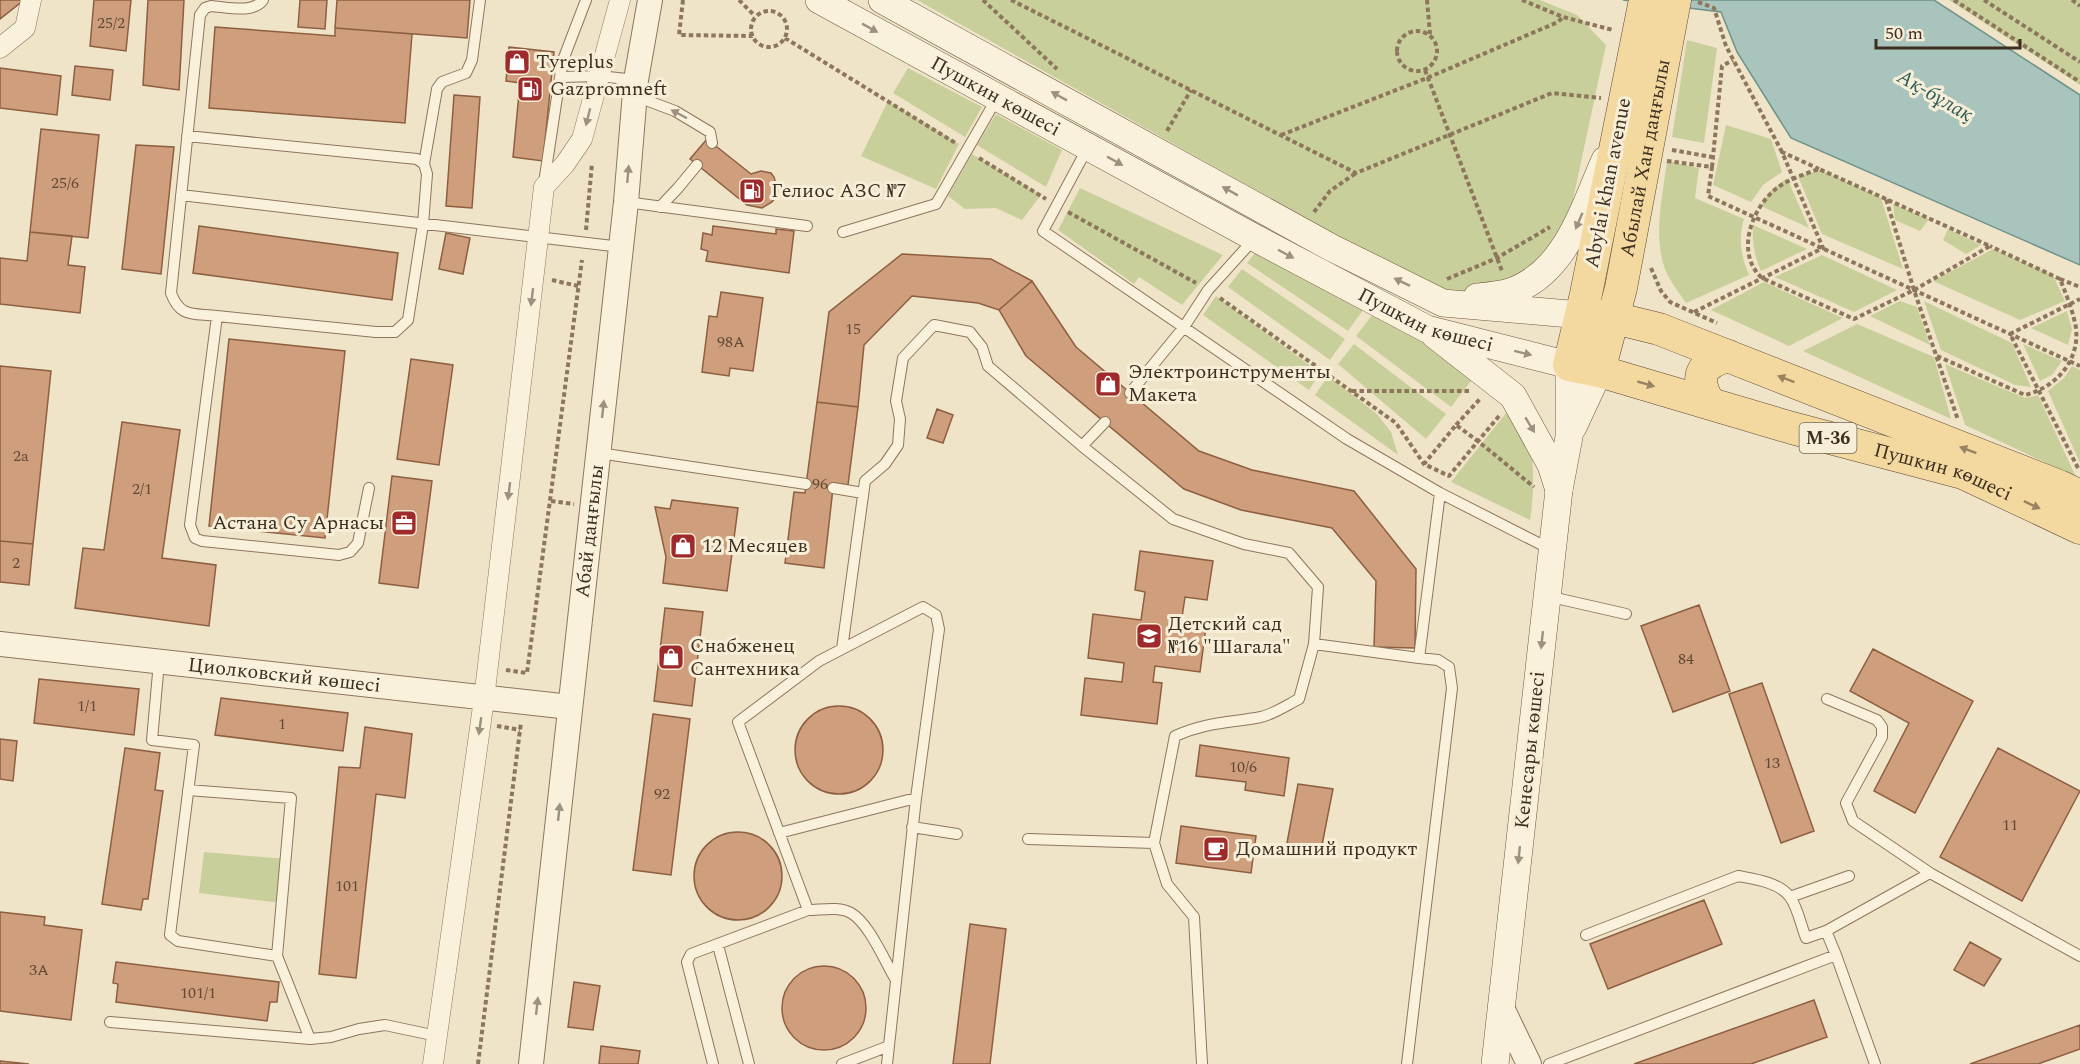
<svg xmlns="http://www.w3.org/2000/svg" width="2080" height="1064" font-family="Spectral,serif">
<rect width="100%" height="100%" fill="#f0e4c8"/>
<path fill="#c9cf9b" d="M917 0H1540L1577 15 1606 45 1565 237 1513 284 1445 296Z
M1949 0H2080V85Z
M1687 40 1717 48 1704 143 1672 137Z
M908 68 982 107 965 137 893 93Z
M888 101 959 144 936 189 861 156Z
M996 114 1062 150 1046 187 977 145Z
M1726 125 1771 139 1782 172 1763 185 1751 202 1713 185Z
M972 154 1041 195 1022 220 996 208 965 209 948 196Z
M1667 161 1699 168 1695 198 1744 219C1738 240 1741 256 1749 275L1686 303C1678 291 1667 278 1663 263 1654 231 1663 193 1667 161Z
M1822 170 1881 198 1903 269 1822 234 1798 176Z
M1787 178 1809 228 1761 206 1769 192Z
M1080 188 1223 255 1182 305 1139 277 1134 284 1058 230Z
M1893 204 1929 219 1920 231 1895 220Z
M1753 225 1807 249 1761 271C1754 255 1752 242 1753 225Z
M1948 229 1981 245 1966 254 1943 240Z
M1993 249 2053 275 2065 301 2020 320 1933 281Z
M1255 253 1363 310 1348 331 1247 263Z
M1822 255 1897 290 1854 312 1775 277Z
M1242 269 1345 339 1330 360 1228 287Z
M1764 282 1843 318 1789 346 1711 310Z
M1216 296 1320 373 1309 390 1203 315Z
M1900 301 1917 307 1930 345 1870 316Z
M1924 301 2012 343 2031 387 2015 385 1941 350Z
M2067 311 2072 329 2068 345 2031 328Z
M1373 314 1477 373 1451 407 1356 336Z
M1857 324 1934 357 1951 419 1803 351Z
M1354 344 1446 414 1426 439 1338 364Z
M2023 344 2062 361 2052 375 2040 381Z
M1945 364 2025 398 2038 395 2076 477 1965 425Z
M2072 366 2080 370V463L2048 391 2064 378Z
M1328 376 1377 414 1391 432 1398 455 1315 395Z
M1510 408C1516 416 1525 426 1528 435 1535 456 1534 498 1530 520L1451 482Z
M204 852 287 859 281 903 199 893Z"/>
<path fill="#a9c4bc" stroke="#6f938a" stroke-width="1.5" d="M1623 0H1934L2080 95V265L1791 138 1737 52 1721 12Z"/>
<path fill="#cf9f7d" stroke="#8d5f41" stroke-width="1.5" d="M0 0H24L0 19Z
M94 0H131L126 51 90 46Z
M148 0H184L179 90 143 85Z
M300 0H327L325 29 298 27Z
M337 0H470L467 38 335 28Z
M215 27 335 36V28L412 34 405 123 209 108Z
M509 47 554 52 543 161 513 157 520 83 506 81Z
M75 66 113 70 110 100 72 95Z
M0 68 61 76 57 115 0 108Z
M454 95 480 97 472 208 446 206Z
M41 129 99 135 88 238 30 232Z
M707 139 751 174 761 171 771 173 774 177 778 191 777 196 772 202 762 208 747 205 690 159Z
M136 145 174 147 161 274 122 269Z
M199 226 398 253 392 300 193 273Z
M713 226 776 234V229L794 231 789 273 706 261 708 251 701 249 703 233 712 235Z
M30 232 72 236 68 265 85 267 80 313 0 304V258L27 261Z
M446 233 470 238 463 274 439 269Z
M902 254 991 259 1032 281 999 310 978 303 912 296 864 345 858 407 817 402 829 312Z
M1032 281 1076 347 1199 451 1252 470 1354 491 1416 569 1415 648 1374 647 1376 581 1332 528 1241 510 1184 489 1026 356 999 310Z
M721 292 763 298 753 371 730 368 729 376 702 372 709 316 717 317Z
M229 339 345 351 325 538 209 526Z
M411 359 453 365 439 465 397 459Z
M0 366 51 371 33 544 0 541Z
M817 402 858 407 848 485 835 483 833 488 824 568 785 563 794 492 805 493Z
M937 409 953 415 943 443 927 438Z
M122 422 180 430 162 558 216 565 209 626 75 608 83 548 104 550Z
M392 476 432 481 418 588 379 583Z
M672 500 738 508 727 591 663 583 666 557 655 507 670 509Z
M0 541 33 544 29 585 0 582Z
M1140 551 1213 561 1207 600 1185 597 1181 624 1206 627 1200 672 1155 666 1153 682 1162 683 1157 724 1081 715 1085 678 1122 682 1124 663 1088 658 1093 614 1141 620 1145 592 1135 590Z
M1699 605 1730 691 1673 712 1641 626Z
M665 608 703 612 692 706 654 701Z
M1873 649 1973 701 1915 813 1874 791 1909 723 1850 691Z
M39 679 139 689 134 735 34 723Z
M1762 683 1814 831 1781 843 1729 694Z
M221 698 348 713 343 751 215 735Z
M795 750a44 44 0 1 1 88 0a44 44 0 1 1-88 0Z
M653 714 690 719 671 875 633 870Z
M365 727 412 734 405 798 376 794 356 978 319 974 339 767 360 768Z
M0 739 17 741 13 781 0 779Z
M1200 745 1289 758 1284 796 1245 790 1246 782 1196 776Z
M125 748 160 753 155 790 163 791 148 899H143L141 910 102 904Z
M1998 748 2080 791 2022 901 1940 857Z
M1298 784 1333 789 1321 850 1287 843Z
M1181 826 1256 836 1251 873 1176 863Z
M694 876a44 44 0 1 1 88 0a44 44 0 1 1-88 0Z
M1704 900 1722 944 1608 989 1590 944Z
M0 912 45 917 44 925 82 930 71 1020 0 1011Z
M970 924 1006 929 990 1064H953Z
M1970 942 2001 959 1984 986 1954 970Z
M116 962 279 982 277 1002H270L267 1021 116 1002 118 984 113 983Z
M782 1008a42 42 0 1 1 84 0a42 42 0 1 1-84 0Z
M574 982 600 986 593 1030 568 1027Z
M1814 1000 1827 1037 1751 1064H1634Z
M2080 1025V1049L2038 1064H1970Z
M601 1046 640 1051 638 1064H599Z
M0 1061 29 1064H0Z"/>
<g fill="none" stroke-linecap="round" stroke-linejoin="round">
<defs>
<path id="service" d="M586 0 563 60 560 77 599 76 636 80
M635 96 675 111 710 132 712 143
M187 136 417 159 424 164 427 174 423 224 408 320 395 332H376L217 316 190 525 195 538 202 541 339 555 350 552 358 543 369 488
M1088 147 1043 231 1347 439 1440 493 1552 550
M424 164 437 89 442 82 466 73 472 60 480 0
M544 183 560 77
M181 195 621 247
M626 202 807 226
M660 207 678 188 697 165
M843 232 936 204 997 98
M217 316C193 313 180 318 171 293L200 15 205 8 211 6C227 7 253 14 263 0
M1130 393 1184 327 1208 290 1255 238
M1082 446 1105 422
M599 453 806 484
M833 488 863 493
M1547 596 1626 614
M1314 644 1419 658 1440 493
M842 649 865 481 885 464 898 445 900 419 896 401 903 358 934 325 970 332 982 347 988 366 1082 446 1173 519 1244 544 1289 553 1318 587 1314 644 1299 699C1287 705 1274 714 1261 717 1229 723 1206 722 1175 736L1154 843 1167 884 1194 917 1202 1064
M159 662 152 740 194 745 170 935 178 941 191 943 277 956
M188 790 291 798 277 956 310 1039
M912 827 957 834
M779 833 916 798
M1028 839 1154 843
M1930 873 2080 956
M1790 897 1849 876
M808 910C821 910 839 906 851 913 869 923 885 962 896 980
M1826 931 1930 873 1853 821 1846 803 1882 737V727L1877 720 1827 699
M1586 935 1738 876C1754 879 1779 882 1790 897 1798 908 1801 926 1806 938L1826 931 1836 955
M718 945 749 1064
M110 1022 310 1039 331 1037 359 1029 385 1025 437 1036
M713 1064 687 962 691 954 808 910 738 722 819 661 923 607 936 615 939 629 916 798 887 1064
M842 1064 889 1046
M1407 1064 1452 688 1449 667 1438 660 1419 658
M1549 1064 1836 955 1875 1064"/>
<path id="minor" d="M0 48 25 28 31 0
M433 1064 484 699 544 187 565 164 582 139 620 0"/>
<g id="tertiary">
<path id="s1" d="M0 644 570 707"/>
<path d="M1502 1008 1529 1064"/>
<path id="s2" d="M531 1064 626 202 636 80 650 0"/>
</g>
<g id="secondary">
<path id="s3" d="M819 0 1255 238 1427 329 1569 365V437L1559 490 1495 1064"/>
<path d="M882 0 1332 248 1443 303 1581 315"/>
<path d="M1477 297C1488 296 1500 295 1510 292 1566 273 1583 209 1605 160"/>
<path d="M1435 335 1513 396 1551 465 1559 490"/>
<path d="M1573 427 1599 371"/>
</g>
<g id="primary">
<path id="s4" d="M1645 0 1586 294 1569 365 1599 371 1792 428 1963 473 2080 528"/>
<path d="M1581 315 1614 318 1659 329 2059 486 2080 496"/>
<path id="s5" d="M1599 371 1621 288 1675 0"/>
<path d="M1709 403C1694 377 1700 364 1728 356"/>
</g>
</defs>
<use href="#service" stroke="#8d765c" stroke-width="12"/>
<use href="#minor" stroke="#8d765c" stroke-width="21"/>
<use href="#tertiary" stroke="#8d765c" stroke-width="26"/>
<use href="#secondary" stroke="#6f573f" stroke-width="28"/>
<use href="#primary" stroke="#5b4430" stroke-width="33"/>
<path stroke="#8d765c" stroke-width="4" stroke-dasharray="4.5 3" stroke-linecap="butt" d="M683 0 679 35 753 36
M739 0 755 16
M983 0 1057 69
M1011 0 1356 173 1552 93 1601 98
M1427 0 1430 34
M1522 0 1563 17 1613 30
M1954 0 2080 82
M1984 0 2080 62
M2072 0 2080 6
M1698 2 1714 8 1726 46 1782 152
M751 29a18 18 0 1 1 36 0a18 18 0 1 1-36 0Z
M1397 51a20 20 0 1 1 40 0a20 20 0 1 1-40 0Z
M785 38 957 144
M1425 70 1502 271
M1167 131 1191 90
M1281 135 1427 78 1558 22 1563 17
M1672 150 1712 157
M979 158 1046 199
M1667 161 1712 167 1708 196 2080 366
M1712 167 1722 66 1733 60
M1886 199 1819 169C1805 174 1789 179 1777 188 1751 208 1735 254 1762 278L1854 319 1914 290 1990 246 1886 199 1914 290 1958 420
M1068 212 1196 283
M1314 212 1330 191 1356 173
M586 230 592 163
M1651 268 1661 291 1670 302 1717 323
M1447 279 1497 258 1550 227
M2060 279 2080 287
M552 280 578 286
M1220 298 1396 423 1424 464
M1694 312 1823 248 1782 152 1819 169
M1937 356 2025 395C2055 388 2080 361 2076 328 2073 311 2066 294 2060 279L1990 246
M1352 391H1471
M1499 416 1449 476 1424 464 1456 425C1483 444 1508 466 1534 487
M1456 425 1480 399
M2078 468 2010 334 2080 299
M551 501 574 504
M506 670 527 673 582 260
M497 726 520 730
M478 1064 521 722"/>
<use href="#service" stroke="#faf1dc" stroke-width="10"/>
<use href="#minor" stroke="#faf1dc" stroke-width="20"/>
<use href="#tertiary" stroke="#faf1dc" stroke-width="24"/>
<use href="#secondary" stroke="#faf1dc" stroke-width="27"/>
<use href="#primary" stroke="#f3d9a0" stroke-width="32"/>
</g>
<defs><path id="oneway-solid" d="M-6-.8H1V-3.2L6.5 0L1 3.2V.8H-6Z" transform="scale(1.5)"/></defs>
<g fill="#9c907e">
<use href="#oneway-solid" transform="translate(870 28) rotate(29)"/>
<use href="#oneway-solid" transform="translate(1059 96) rotate(-151)"/>
<use href="#oneway-solid" transform="translate(679 114) rotate(-152)"/>
<use href="#oneway-solid" transform="translate(588 117) rotate(104)"/>
<use href="#oneway-solid" transform="translate(1115 161) rotate(29)"/>
<use href="#oneway-solid" transform="translate(628 174) rotate(-85)"/>
<use href="#oneway-solid" transform="translate(1230 191) rotate(-151)"/>
<use href="#oneway-solid" transform="translate(1579 221) rotate(113)"/>
<use href="#oneway-solid" transform="translate(1286 254) rotate(28)"/>
<use href="#oneway-solid" transform="translate(1402 282) rotate(-154)"/>
<use href="#oneway-solid" transform="translate(532 297) rotate(97)"/>
<use href="#oneway-solid" transform="translate(1523 353) rotate(14)"/>
<use href="#oneway-solid" transform="translate(603 409) rotate(-84)"/>
<use href="#oneway-solid" transform="translate(1530 425) rotate(59)"/>
<use href="#oneway-solid" transform="translate(509 491) rotate(97)"/>
<use href="#oneway-solid" transform="translate(1542 640) rotate(96)"/>
<use href="#oneway-solid" transform="translate(480 726) rotate(98)"/>
<use href="#oneway-solid" transform="translate(559 812) rotate(-84)"/>
<use href="#oneway-solid" transform="translate(1519 855) rotate(96)"/>
<use href="#oneway-solid" transform="translate(537 1006) rotate(-84)"/>
</g>
<g fill="#988460">
<use href="#oneway-solid" transform="translate(1786 379) rotate(-159)"/>
<use href="#oneway-solid" transform="translate(1646 384) rotate(16)"/>
<use href="#oneway-solid" transform="translate(1968 450) rotate(-159)"/>
<use href="#oneway-solid" transform="translate(2032 505) rotate(25)"/>
</g>
<defs>
<symbol id="shop-square" viewBox="-11 -11 22 22"><rect x="-9" y="-9" width="18" height="18" rx="4" fill="#9e2a2b" stroke="#f7eed8"/><path d="M-5-2.5h2.3a2.7 3.5 0 0 1 5.4 0H5L5.5 6h-11ZM-1.5-2.5h3a1.5 2.3 0 0 0-3 0Z" fill="#fff"/></symbol>
<symbol id="fuel-square" viewBox="-11 -11 22 22"><rect x="-9" y="-9" width="18" height="18" rx="4" fill="#9e2a2b" stroke="#f7eed8"/><path d="M-5.5-6h7V0h2V4h1.3V-2.5L3-4.5l.8-.8L6-3V5H2.5V1h-1V6h-7ZM-4.2-4.7v3.2H.2V-4.7Z" fill="#fff"/></symbol>
<symbol id="office-square" viewBox="-11 -11 22 22"><rect x="-9" y="-9" width="18" height="18" rx="4" fill="#9e2a2b" stroke="#f7eed8"/><path d="M-6-3h4V-5.5h4V-3h4V5H-6ZM-1-4.5V-3h2v-1.5ZM-6 0V1H6V0Z" fill="#fff"/></symbol>
<symbol id="school-square" viewBox="-11 -11 22 22"><rect x="-9" y="-9" width="18" height="18" rx="4" fill="#9e2a2b" stroke="#f7eed8"/><path d="M0-5L7-2L0 1L-7-2ZM-4 1L0 2.5L4 1V4Q0 6-4 4Z" fill="#fff"/></symbol>
<symbol id="cafe-square" viewBox="-11 -11 22 22"><rect x="-9" y="-9" width="18" height="18" rx="4" fill="#9e2a2b" stroke="#f7eed8"/><path d="M-5.5-4.5H6V0H3Q3 3.5 0 3.5H-2.5Q-5.5 3.5-5.5 0ZM3-3.2v2h1.7v-2ZM-6 4.5H4V6H-6Z" fill="#fff"/></symbol>
</defs>
<g fill-rule="evenodd">
<use href="#shop-square" x="502" y="47" width="30" height="30"/>
<use href="#fuel-square" x="515" y="74" width="30" height="30"/>
<use href="#fuel-square" x="737" y="176" width="30" height="30"/>
<use href="#shop-square" x="1093" y="369" width="30" height="30"/>
<use href="#office-square" x="389" y="508" width="30" height="30"/>
<use href="#shop-square" x="668" y="531" width="30" height="30"/>
<use href="#school-square" x="1134" y="621" width="30" height="30"/>
<use href="#shop-square" x="656" y="642" width="30" height="30"/>
<use href="#cafe-square" x="1201" y="834" width="30" height="30"/>
</g>
<g text-anchor="middle" dominant-baseline="central" stroke-width="6" stroke-linejoin="round" paint-order="stroke">
<g font-size="16" fill="#624a37">
<text x="111" y="23">25/2</text>
<text x="65" y="183">25/6</text>
<text x="853" y="329">15</text>
<text x="731" y="342">98А</text>
<text x="21" y="456">2а</text>
<text x="820" y="484">96</text>
<text x="142" y="489">2/1</text>
<text x="16" y="563">2</text>
<text x="1686" y="659">84</text>
<text x="87" y="706">1/1</text>
<text x="282" y="724">1</text>
<text x="1772" y="763">13</text>
<text x="1243" y="767">10/6</text>
<text x="662" y="794">92</text>
<text x="2010" y="825">11</text>
<text x="347" y="886">101</text>
<text x="39" y="970">3А</text>
<text x="198" y="993">101/1</text>
</g>
<rect fill="#f7eed8" stroke="#756857" stroke-width="1.5" x="1799.5" y="423" width="57" height="30" rx="4.5"/>
<g font-size="18" font-weight="bold" fill="#3d2e20">
<text x="1828" y="438">M-36</text>
</g>
<g font-size="20" fill="#3d2e20" stroke="#f7eed8" text-anchor="start">
<text x="536" y="62">Tyreplus</text>
<text x="550" y="89">Gazpromneft</text>
<text x="771" y="191">Гелиос АЗС №7</text>
<text x="1128" y="372">Электроинструменты<tspan x="1128" dy="23">Макета</tspan></text>
<text x="384" y="523" text-anchor="end">Астана Су Арнасы</text>
<text x="702" y="546">12 Месяцев</text>
<text x="1168" y="624">Детский сад<tspan x="1168" dy="23">№16 "Шагала"</tspan></text>
<text x="690" y="646">Снабженец<tspan x="690" dy="23">Сантехника</tspan></text>
<text x="1236" y="849">Домашний продукт</text>
</g>
<g font-size="20" fill="#3d2e20" stroke="#f7eed8">
<text stroke="none"><textPath href="#s3" startOffset="201">Пушкин көшесі</textPath></text>
<text stroke="none"><textPath href="#s5" startOffset="218">Абылай Хан даңғылы</textPath></text>
<text transform="translate(1608 183) rotate(-79)">Abylai khan avenue</text>
<text stroke="none"><textPath href="#s3" startOffset="687">Пушкин көшесі</textPath></text>
<text stroke="none"><textPath href="#s4" startOffset="762">Пушкин көшесі</textPath></text>
<text stroke="none"><textPath href="#s2" startOffset="536">Абай даңғылы</textPath></text>
<text stroke="none"><textPath href="#s1" startOffset="286">Циолковский көшесі</textPath></text>
<text transform="translate(1530 750) rotate(-84)">Кенесары көшесі</text>
</g>
<g font-size="21" font-style="italic" fill="#2f5d5a" stroke="#f7eed8">
<text transform="translate(1935 96) rotate(30)">Ақ-бұлақ</text>
</g>
</g>
<path d="M1876 39v9h144v-9" fill="none" stroke="#3d2e20" stroke-width="3"/>
<text x="1885" y="39" font-size="18" fill="#3d2e20" stroke="#f7eed8" stroke-width="4.5" paint-order="stroke">50 m</text>
</svg>
